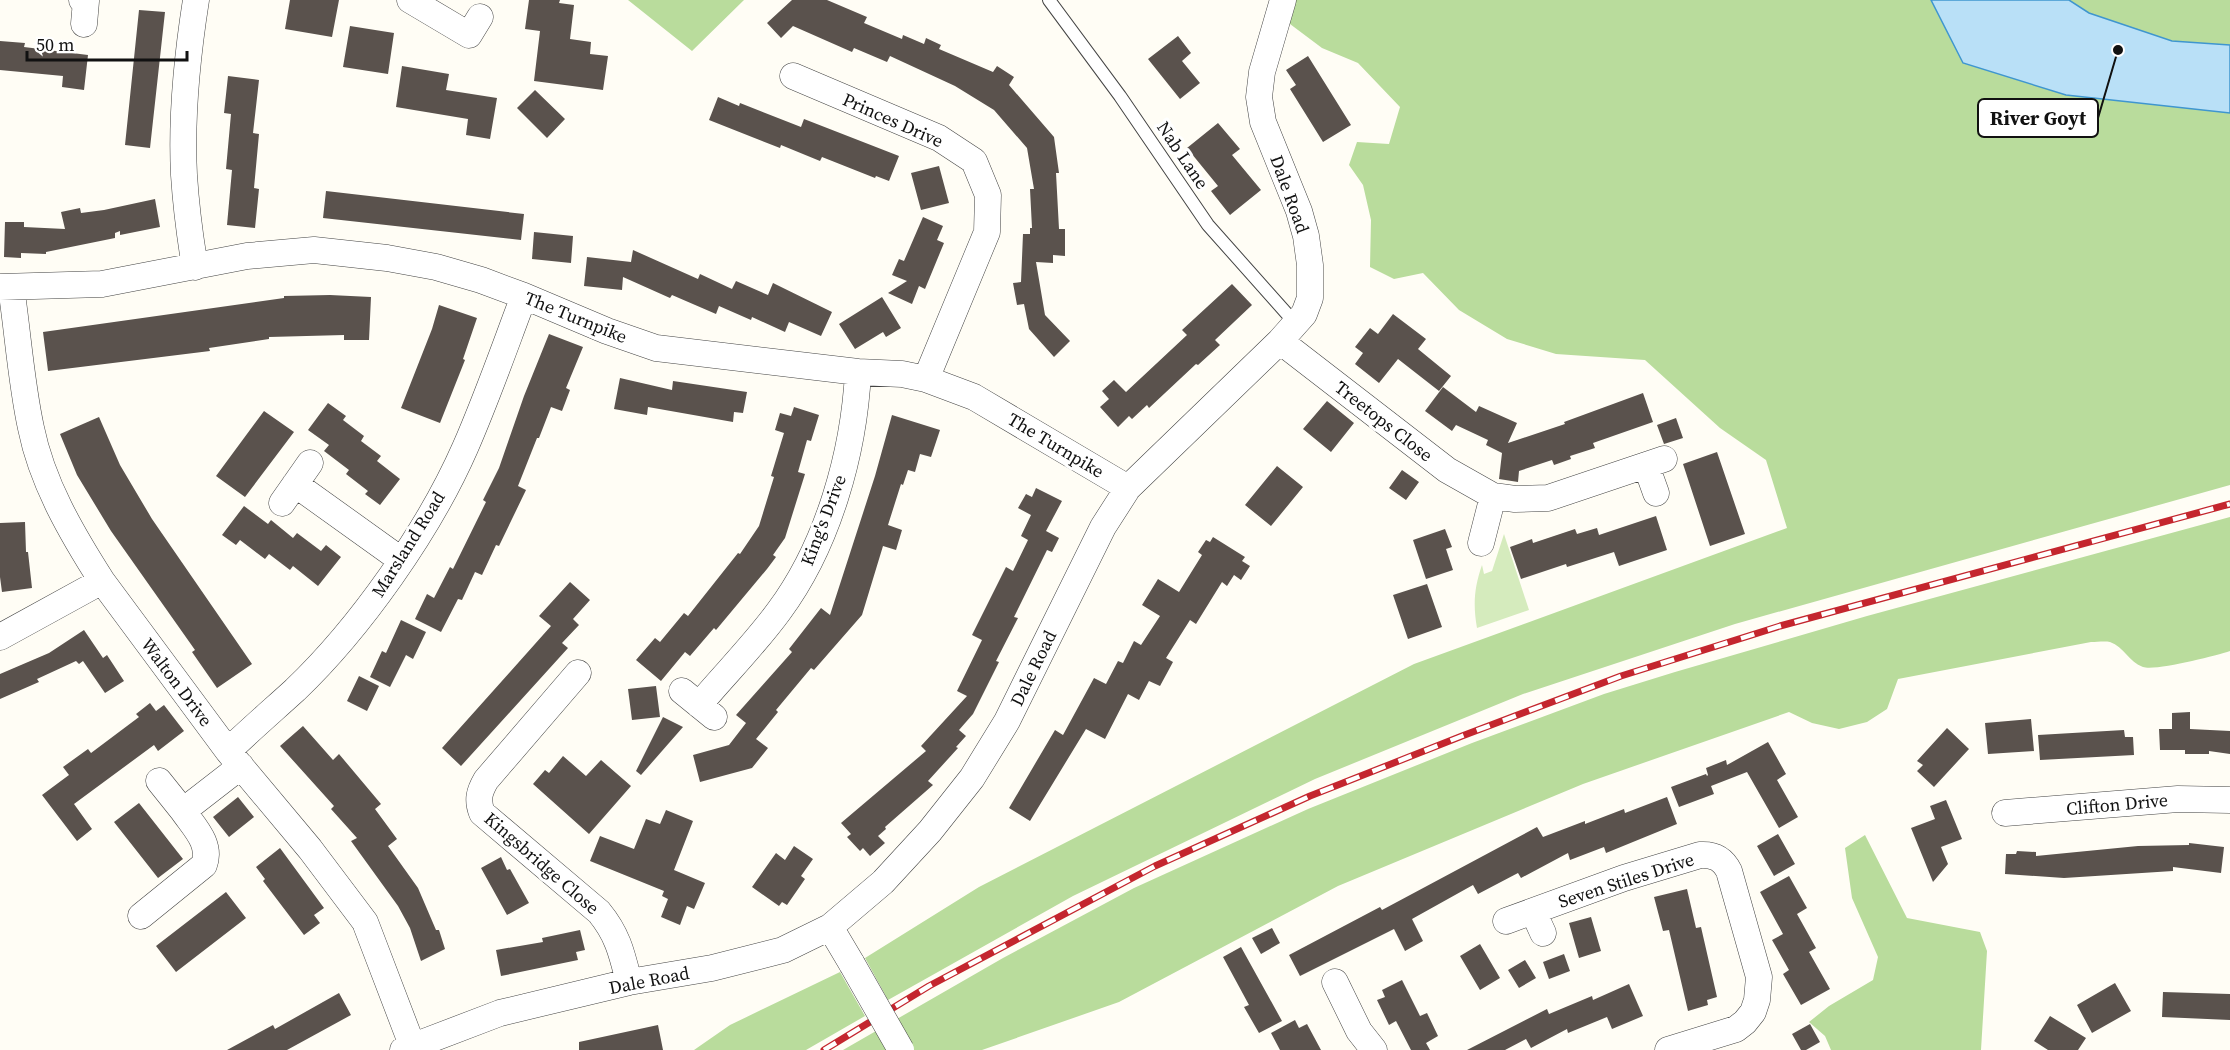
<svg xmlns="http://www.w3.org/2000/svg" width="2230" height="1050" font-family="'Source Serif 4',serif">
<rect width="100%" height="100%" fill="#fffdf5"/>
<path fill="#d5ebbd" d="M1504 534 1529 610 1477 628C1473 605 1474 588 1482 565L1484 574 1492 571Z"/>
<path fill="#b9dc9c" d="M628 0H744L692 51Z
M1291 0H2230V485L1735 624 1523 694 1315 779 1073 896 888 1000 865 958 979 887 1414 664 1787 528 1766 460 1720 428 1645 360 1556 354 1507 339 1459 310 1423 273 1394 279 1370 267 1371 220 1363 185 1349 165 1357 142 1389 144 1400 107 1358 63 1322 48 1286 21Z
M2230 517V651C2215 656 2156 671 2143 667 2129 662 2124 647 2110 642 2105 641 2097 642 2091 642L1898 679 1887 709 1867 722 1839 729 1812 723 1789 712 1583 784 1338 886 1119 1002 982 1050H843L1003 958 1134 888 1308 809 1472 743 1604 694 1675 672 1867 616Z
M1865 835 1907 918 1980 932 1987 951 1981 1050H1831L1825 1036 1809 1022 1829 1006 1873 980 1878 957 1852 898 1845 848Z
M840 972 865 1016 806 1050H694L730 1025Z"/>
<path fill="#b9e0f7" stroke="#3f96cf" stroke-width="1.5" d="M1931 0H2069L2089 13 2172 41 2230 45V113L2066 95 1963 63Z"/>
<path fill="#5a524d" d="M290 0H339L332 37 285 29Z
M529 0H560L559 3 574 5 570 39 591 42 590 54 608 56 603 90 534 81 540 31 525 29Z
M792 0H827L867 17 864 23 902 39 903 35 924 44 926 38 941 45 939 49 993 72 997 66 1014 77 1009 85 1054 137 1059 173H1056L1059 229H1065V256L1053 255V263L1036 262 1045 315 1070 341 1054 357 1029 329 1024 304 1017 305 1013 283 1021 282 1023 234H1030V228H1032L1030 189H1034L1027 148 994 110 955 86 890 56 887 62 854 48 852 52 793 26 781 38 767 23Z
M139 10 165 12 150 148 125 145Z
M350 26 394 33 388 74 343 67Z
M1178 36 1191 53 1182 61 1200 83 1180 99 1148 59Z
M0 41 25 43 24 47 88 55 84 90 62 87 63 76 0 70Z
M1308 56 1351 125 1323 142 1290 89 1296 85 1286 70Z
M402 66 449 74 446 90 497 98 490 139 466 135 468 119 396 107Z
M228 76 259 80 253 133 259 134 254 188 259 189 255 228 227 225 232 170 226 169 231 114 224 113Z
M535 90 565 119 547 138 517 108Z
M718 97 739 106 740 103 801 127 804 119 899 156 889 181 876 176 875 178 822 157 820 161 781 145 780 148 709 120Z
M1218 123 1240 149 1232 155 1261 190 1230 215 1211 191 1218 186 1187 148Z
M939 166 949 203 921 210 911 173Z
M326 191 524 214 521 240 323 218Z
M155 199 160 227 120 235V231L115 233V238L46 252V254L21 253V258L4 257 5 222H24V227L65 229 61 212 80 208 81 213 104 210Z
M923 217 943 226 937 240 944 243 925 289 919 286 912 304 888 293 907 281 892 275 899 259 904 261Z
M534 232 573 236 571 263 532 259Z
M633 250 698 279 700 274 732 289 736 281 768 295 773 283 832 312 821 336 789 322 785 332 752 317 751 320 719 306 716 314 672 295 670 298 623 277 622 290 584 286 587 257 631 262Z
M1232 284 1252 305 1215 340 1220 345 1198 365 1196 364 1149 408 1147 405 1132 419 1129 416 1118 427 1100 407 1109 399 1102 391 1114 380 1126 392 1187 335 1182 330Z
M330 295 371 297 369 340H344V335L269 337V339L209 348 210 351 48 371 43 332 284 298V296Z
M882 297 901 328 886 337 883 332 855 349 839 324Z
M439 305 477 318 463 359 465 360 440 423 401 408 432 329Z
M1393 314 1426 339 1418 349 1451 376 1439 391 1398 359 1379 383 1355 364 1363 353 1355 347 1370 328 1378 334Z
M549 334 583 347 566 388 570 390 562 411 551 407 539 438H537L518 486 526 490 499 546 496 545 482 575 475 572 462 600 458 599 441 632 415 619 427 594 434 598 450 567 453 569 486 502 483 500 499 468 524 396Z
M620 378 672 390 673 381 747 392 743 413 734 412 733 422 648 407 647 415 614 409Z
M1443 387 1476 412 1479 406 1517 423 1508 443 1565 424 1564 422 1643 393 1653 422 1593 443 1595 448 1570 456 1571 459 1554 465 1552 460 1519 471 1518 482 1499 479 1502 453 1486 445 1488 440 1456 425 1452 431 1425 411Z
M1327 401 1354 423 1331 452 1303 429Z
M328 403 346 416 343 420 364 436 361 441 381 456 377 461 400 479 380 505 365 494 368 491 346 474 349 470 324 451 329 445 308 430Z
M794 407 819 415 811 441 807 440 798 472 805 474 785 538 773 555 776 557 767 569 716 630 714 628 690 656 685 652 661 681 636 660 655 638 660 642 684 613 688 616 738 553 740 554 759 526 774 477 771 476 784 433 775 430 780 413 791 416Z
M264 411 294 432 245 497 216 476Z
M892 415 940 430 931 457 920 454 915 472 908 470 903 485 901 484 888 525 902 530 896 550 883 546 862 615 814 670 811 668 776 710 778 712 756 739 768 748 752 768 700 782 693 755 729 745 746 723 736 715 792 652 789 649 821 608 830 615 875 476Z
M99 417 120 465 152 519 252 664 217 688 192 652 195 650 111 531 77 475 60 434Z
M1676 418 1683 438 1664 444 1657 425Z
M1717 452 1745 534 1710 546 1683 464Z
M1277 466 1303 487 1271 526 1245 505Z
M1402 470 1419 482 1406 500 1389 488Z
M1036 488 1062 501 1046 531 1059 538 1052 552 1047 550 1014 617 1018 618 996 661 999 662 973 714 959 730 966 736 956 747 958 748 928 781 933 785 885 827 886 829 878 836 885 843 870 856 863 848 860 851 847 837 851 834 841 823 926 751 921 746 967 696 957 691 982 640 972 635 1006 567 1013 571 1028 540 1021 536 1031 515 1018 508 1026 494 1032 497Z
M244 506 268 524 271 520 293 538 297 533 321 551 326 545 341 557 318 586 293 566 290 570 269 554 265 559 240 540 236 545 222 535Z
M1656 516 1667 550 1619 566 1614 552 1567 567 1566 564 1521 579 1510 547 1532 539 1533 543 1575 529 1577 534 1597 528 1599 535Z
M25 522 26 552H28L32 588 2 592 0 577V523Z
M1445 529 1452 547 1446 549 1453 570 1426 579 1413 540Z
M1213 537 1245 557 1242 561 1250 566 1241 580 1234 575 1227 586 1222 582 1196 624 1190 620 1166 658 1173 662 1160 686 1149 681 1139 700 1128 694 1105 739 1086 729 1030 821 1009 808 1055 730 1063 735 1094 678 1106 684 1118 661 1123 663 1134 641 1141 645 1160 616 1142 605 1158 579 1179 592 1202 555 1198 552 1206 540 1210 542Z
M570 582 590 600 573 619 579 625 562 643 568 648 461 766 442 748 551 626 539 616Z
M1427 584 1442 627 1408 639 1393 595Z
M401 620 426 632 413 659 406 655 390 687 370 677 382 651 386 653Z
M84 630 103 658 107 655 124 681 105 693 83 661 79 664 76 661 37 679 39 682 0 699V674L49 653Z
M359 676 379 686 367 711 347 701Z
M656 686 660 717 632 720 628 689Z
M150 703 156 711 164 705 184 731 158 751 154 745 74 804 92 829 77 841 42 795 69 775 63 767 88 749 91 753 139 717 136 714Z
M2190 712V729L2230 731V754L2209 751V754H2185V750H2160L2159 729H2172V713Z
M663 717 683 727 641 775 636 771Z
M2031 719 2034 751 1988 754 1985 723Z
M303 726 333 760 339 754 381 804 375 809 397 839 388 846 418 888 436 930H439L445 949 421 961 410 928 398 906 351 841 357 838 331 809 334 806 280 746Z
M1947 728 1969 749 1934 787 1917 771 1923 765 1917 761Z
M2124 730 2125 737H2133L2134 755 2040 760 2038 735Z
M1768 742 1786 774 1777 780 1798 817 1779 828 1747 772 1711 786 1714 794 1679 807 1671 787 1706 774 1707 776 1708 775 1706 768 1726 760 1727 765Z
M563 756 586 776 601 760 631 786 589 834 533 784 545 770 549 773Z
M238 797 254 817 229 837 213 817Z
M1667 797 1677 824 1606 853 1604 847 1570 860 1568 853 1521 878 1518 873 1478 894 1473 885 1412 919 1423 941 1405 951 1394 929 1300 976 1289 955 1380 907 1382 910 1537 827 1543 837 1585 821V824L1624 809 1625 813Z
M1946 800 1962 839 1941 847 1948 864 1933 882 1911 828 1935 819 1930 806Z
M139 803 183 859 158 878 114 822Z
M666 810 693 821 674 870 705 883 694 909 687 906 680 925 661 917 668 899 662 896 664 891 590 861 600 836 634 849 646 819 660 824Z
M1778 834 1795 864 1774 876 1757 846Z
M2189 843 2224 847 2221 873 2173 867V871L2064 878 2005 874 2006 854H2016L2017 851 2036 852V856L2138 846 2189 845Z
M794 846 813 859 801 876 805 879 787 905 782 902 779 906 752 887 776 853 785 860Z
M280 848 324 908 314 915 320 923 304 935 263 881 265 879 256 867Z
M501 857 507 870 510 869 529 903 507 915 481 868Z
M1789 876 1807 908 1797 914 1816 948 1809 952 1830 989 1801 1005 1783 974 1789 970 1772 940 1783 934 1760 892Z
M1687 889 1696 928 1701 927 1717 997 1707 1000 1708 1005 1688 1011 1669 930 1663 931 1654 897Z
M226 892 246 918 176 972 156 946Z
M1591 917 1601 951 1579 958 1569 923Z
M1272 928 1280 943 1261 954 1252 938Z
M580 930 585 950 576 952 578 960 501 976 496 950 543 942 542 938Z
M1480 944 1500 978 1480 990 1460 956Z
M1241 947 1282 1021 1259 1033 1244 1007 1249 1005 1223 957Z
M1564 954 1570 971 1549 979 1543 962Z
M1525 960 1536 978 1519 988 1508 970Z
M1402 980 1420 1016 1427 1013 1438 1036 1426 1043 1430 1050H1411L1396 1021 1389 1025 1377 1000 1385 997 1382 990Z
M2115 983 2131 1011 2092 1033 2077 1005Z
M1629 984 1643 1016 1612 1029 1607 1017 1568 1033 1567 1029 1531 1048 1526 1039 1505 1050H1467L1547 1009 1549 1014 1592 996 1593 1000Z
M2163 992 2230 994V1020L2162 1017Z
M339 993 351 1015 287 1050H227L273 1025 275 1029Z
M2050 1016 2086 1038 2078 1050H2048L2034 1041Z
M1295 1020 1299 1028 1307 1024 1321 1050H1280L1271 1033Z
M1810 1024 1820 1042 1806 1050H1801L1792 1034Z
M658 1025 663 1050H579V1042Z"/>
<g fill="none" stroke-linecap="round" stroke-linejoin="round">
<defs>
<path id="service" d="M1049 0 1120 96 1208 225 1296 324"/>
<path id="minor" d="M82 0 86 1 84 24
M410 0 469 35 480 17
M793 76 939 138 974 161 988 195 987 232 926 379
M195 267C190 237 186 206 184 175 181 117 187 57 196 0
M0 287 102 284 247 256 314 250 387 258 436 267 481 280 524 296 607 331 656 348 858 372 902 374 926 379 974 397 1128 488
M11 287C18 334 21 382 31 428 42 483 72 534 102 581L228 751 310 849 365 922 412 1045
M1280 341 1447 470 1493 496 1515 499 1548 498 1664 459
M1646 465 1656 493
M295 484 401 560
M282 503 310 463
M1481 543 1493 496
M0 637 102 581
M578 673 486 780C479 792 477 800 482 813L599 912C618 935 622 954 629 982
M682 691 714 717
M699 705C725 674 755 644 779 611 828 545 854 453 858 372
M228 751C250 730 273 710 295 690 360 628 429 530 465 448 487 398 505 346 524 296
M159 781 183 811
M2005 813 2178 799 2230 800
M1533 911 1543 933
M141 916 204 865C212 844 194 827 183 811L241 766
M1506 921 1624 878 1700 855C1714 854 1723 859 1729 871L1759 977 1757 1000 1753 1012 1745 1022 1736 1029 1668 1050
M830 927 852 964
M1335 982 1359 1031 1374 1050
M403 1050 500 1013 629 982 712 968 783 950 830 927 883 882 930 831 972 778 1007 721 1103 527 1128 488 1280 341 1304 314 1310 298V265L1306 236 1299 211 1263 122 1259 97 1262 72 1283 0"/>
</defs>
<use href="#service" stroke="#444" stroke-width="14"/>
<use href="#minor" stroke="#444" stroke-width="27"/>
<use href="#service" stroke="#fff" stroke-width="12"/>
<use href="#minor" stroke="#fff" stroke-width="26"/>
<defs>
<path id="rail" d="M824 1050 929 986 1155 866 1310 796 1462 736 1621 676 1780 626 2230 504"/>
</defs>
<use href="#rail" stroke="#c4262e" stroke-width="7"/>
<use href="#rail" stroke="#fff" stroke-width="4.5" stroke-dasharray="14" stroke-linecap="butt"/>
<defs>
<path id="minor-bridge" d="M852 964 901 1050"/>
</defs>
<use href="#minor-bridge" stroke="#444" stroke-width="27" stroke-linecap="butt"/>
<use href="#minor-bridge" stroke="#fff" stroke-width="26"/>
</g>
<g text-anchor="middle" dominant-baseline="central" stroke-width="6" stroke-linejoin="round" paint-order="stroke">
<g font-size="18" fill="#111" stroke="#fff">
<text transform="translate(893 120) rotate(24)">Princes Drive</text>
<text transform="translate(1183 155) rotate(56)">Nab Lane</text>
<text transform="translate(1290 194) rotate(70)">Dale Road</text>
<text transform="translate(576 317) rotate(22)">The Turnpike</text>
<text transform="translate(1384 421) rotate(38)">Treetops Close</text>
<text transform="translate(1056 445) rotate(31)">The Turnpike</text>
<text transform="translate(823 520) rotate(-69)">King's Drive</text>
<text transform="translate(408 544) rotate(-58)">Marsland Road</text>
<text transform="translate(1033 668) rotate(-64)">Dale Road</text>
<text transform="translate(177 682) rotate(53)">Walton Drive</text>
<text transform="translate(2117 804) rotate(-5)">Clifton Drive</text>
<text transform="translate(542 863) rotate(41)">Kingsbridge Close</text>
<text transform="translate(1626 880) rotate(-18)">Seven Stiles Drive</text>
<text transform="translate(649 980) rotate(-11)">Dale Road</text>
</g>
</g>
<path fill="none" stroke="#111" stroke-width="2" d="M2118 50L2098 118"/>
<circle fill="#111" stroke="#fff" stroke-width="2" cx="2118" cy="50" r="6"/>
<rect fill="#fff" stroke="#111" stroke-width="2" x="1978" y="99" width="120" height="38" rx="6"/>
<g font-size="20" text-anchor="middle" font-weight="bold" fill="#111">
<text x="2038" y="125">River Goyt</text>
</g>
<path d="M27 51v9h160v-9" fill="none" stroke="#111111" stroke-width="3"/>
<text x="36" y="51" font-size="18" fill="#111111" stroke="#ffffff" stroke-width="4.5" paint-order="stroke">50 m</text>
</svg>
